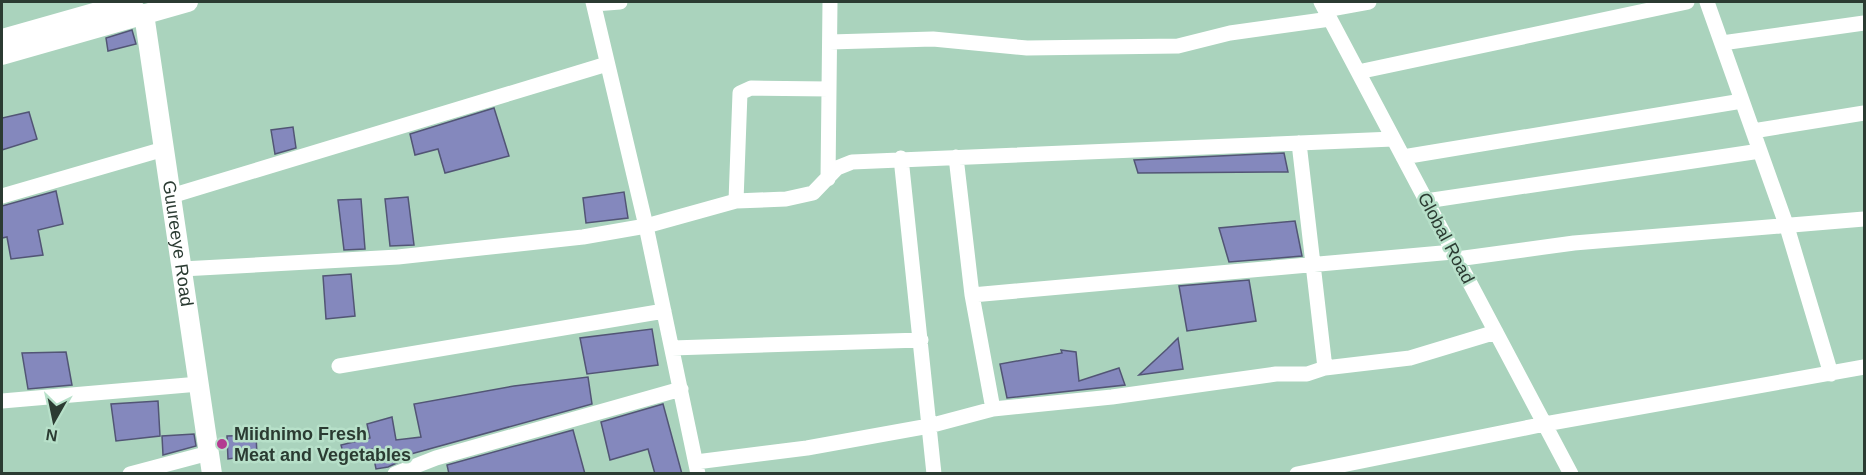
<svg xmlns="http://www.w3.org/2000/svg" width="1866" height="475" font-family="Helvetica,sans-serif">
<rect width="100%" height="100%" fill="#aad3bd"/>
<path fill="#8488bd" stroke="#525575" stroke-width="1.5" d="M132 30 136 44 108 51 106 38Z
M494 108 509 156 445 173 438 149 415 155 410 134Z
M29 112 37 139 2 150V118Z
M293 127 296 148 275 154 271 130Z
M1284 153 1288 172 1138 173 1134 160Z
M56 191 63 224 38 230 43 255 11 259 7 237 2 238V206Z
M624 192 628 218 586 223 583 198Z
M408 197 414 245 390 246 385 199Z
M361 199 365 249 344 250 338 200Z
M1295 221 1302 256 1229 262 1219 228Z
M351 274 355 316 326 319 323 276Z
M1249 280 1256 321 1187 331 1179 286Z
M652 329 658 365 587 374 580 338Z
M1178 338 1183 369 1139 375 1167 349Z
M1061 350 1076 352 1079 381 1119 368 1125 385 1007 398 1000 364 1062 353Z
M66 352 72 385 28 389 22 353Z
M588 377 592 404 400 457 401 461 388 467 376 469 372 449 344 456 341 445 370 438 367 424 392 417 396 440 421 437 414 404 514 386Z
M158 401 160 436 116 441 111 404Z
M663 404 682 474H655L648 449 610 460 601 422Z
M573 430 585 474H449L447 465Z
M194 434 196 446 163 455 162 436Z
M256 435 257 455 228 459 227 436Z"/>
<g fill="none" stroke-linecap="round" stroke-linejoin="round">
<path stroke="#fff" stroke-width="15" d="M593 2 646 226 698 474
M1321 2 1571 474
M1707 2 1787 227 1831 374
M594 4 620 2
M1325 10 1369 2
M830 42 933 39 1027 48 1178 46 1230 33 1330 19
M1722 43 1864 23
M1358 72 1687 2
M1753 131 1864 113
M1299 143 1325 368
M956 157 972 295 993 409
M1403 157 1742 101
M901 158 934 474
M828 179 830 2
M2 196 164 149
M171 196 607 64
M736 201 740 93 751 88 829 89
M1426 201 1760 151
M1457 259 1574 243 1864 219
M182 269 398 257 583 237 646 226 736 201 786 199 813 193 837 168 852 162 1393 139
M972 295 1453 252
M672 348 921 340
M339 366 664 311
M2 401 199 384
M696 462 807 448 929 426 993 409 1112 397 1276 374H1307L1325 368 1410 358 1496 332
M130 474 209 453
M395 474 436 458 681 389
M1297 474 1545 424 1864 367"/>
<g stroke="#fff" stroke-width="20">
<path id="s1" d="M144 14 212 474"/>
<path d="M2 39 133 2"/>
<path d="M2 55 188 2"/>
</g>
</g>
<circle fill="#b33c91" stroke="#b7e0c9" stroke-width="2" cx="222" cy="444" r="6"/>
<g text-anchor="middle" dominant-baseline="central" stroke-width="5" stroke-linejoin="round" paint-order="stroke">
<g font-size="18" fill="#2b3b32" stroke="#b7e0c9">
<text transform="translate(1446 238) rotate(62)">Global Road</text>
<text stroke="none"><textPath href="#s1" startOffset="232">Guureeye Road</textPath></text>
</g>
<g font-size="18" font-weight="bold" fill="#2b3b32" stroke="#b7e0c9" text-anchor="start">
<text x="234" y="434">Miidnimo Fresh<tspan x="234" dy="21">Meat and Vegetables</tspan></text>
</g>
</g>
<rect width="1866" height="475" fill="none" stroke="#2b3b32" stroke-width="6"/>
<g transform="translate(54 421) rotate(189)" stroke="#b7e0c9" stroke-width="4.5" paint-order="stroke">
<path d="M0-4.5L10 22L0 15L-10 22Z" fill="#2b3b32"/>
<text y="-9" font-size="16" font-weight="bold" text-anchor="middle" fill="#2b3b32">N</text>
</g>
</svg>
